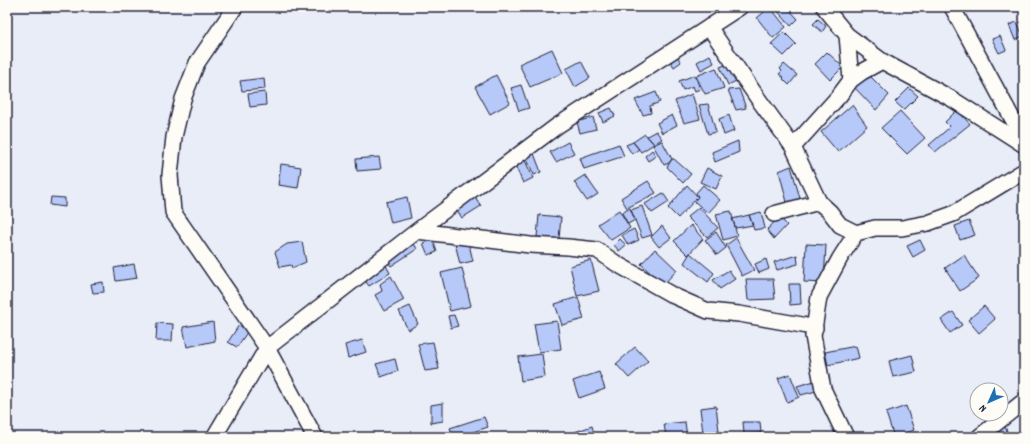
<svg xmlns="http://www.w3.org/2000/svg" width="1031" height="444" font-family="Dekko,sans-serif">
<rect width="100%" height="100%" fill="#e8edf8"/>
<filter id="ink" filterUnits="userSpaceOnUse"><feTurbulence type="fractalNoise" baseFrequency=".025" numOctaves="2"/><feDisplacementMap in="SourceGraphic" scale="8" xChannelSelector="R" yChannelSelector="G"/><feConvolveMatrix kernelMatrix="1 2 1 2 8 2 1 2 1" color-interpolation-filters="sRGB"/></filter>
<g filter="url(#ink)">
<path fill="#b6c9f9" stroke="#22223b" d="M770 7 786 27 773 38 757 18Z
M774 7H787L798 19 791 26Z
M818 19 826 26 822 32 813 24Z
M1017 22 1023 36 1015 40 1009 25Z
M784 32 796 44 784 56 771 44Z
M1000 36 1006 50 999 53 992 39Z
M552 49 563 73 530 87 519 64Z
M827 52 843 67 830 80 815 64Z
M675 53 681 62 674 67 668 57Z
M710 55 714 63 701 70 697 62Z
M581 61 590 78 575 87 566 69Z
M730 63 736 81 728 85 720 67Z
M784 64 797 75 789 85 783 79 784 78 779 74 782 71 780 69Z
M716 68 724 88 705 94 696 76Z
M868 74 889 95 876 110 854 87Z
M496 75 510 103 490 114 475 87Z
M695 75 700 89 695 91 693 86 683 90 679 81Z
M264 78 265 89 242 91 240 81Z
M521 85 529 108 519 111 511 88Z
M909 88 918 96 904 110 895 102Z
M739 89 746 108 736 110 728 90Z
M265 92 266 105 250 107 248 94Z
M656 92 660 102 650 106 651 113 643 115 635 100Z
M692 94 700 119 684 123 675 101Z
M708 104 716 132 708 134 699 105Z
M852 105 867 126 838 152 821 132Z
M611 108 615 116 603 122 599 113Z
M957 110 970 124 935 152 929 145 950 127 945 122Z
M900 111 925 138 907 154 881 128Z
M672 115 677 125 662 133 657 123Z
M729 115 734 131 724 135 719 119Z
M593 117 596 129 580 133 577 122Z
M656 131 662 139 654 144 647 136Z
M645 134 654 144 641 152 633 142Z
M662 141 672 159 669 163 664 165 653 145Z
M738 141 739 152 715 162 712 152Z
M568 142 574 153 556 162 550 152Z
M633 142 639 149 632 154 626 145Z
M619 144 624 156 584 169 580 158Z
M652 150 656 156 648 161 645 156Z
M533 151 541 172 534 175 525 155Z
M523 156 533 178 523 183 513 161Z
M379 157 381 169 357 171 356 159Z
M672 159H674L691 174 683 183 667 167Z
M281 164 301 167 298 188 278 185Z
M791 166 801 202 788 206 779 171Z
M707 168 722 176 716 189 700 182Z
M585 175 598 194 587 201 574 182Z
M648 181 656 193 627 208 621 198Z
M687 185 698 197 678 218 668 208Z
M703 185 720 200 708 213 694 201 698 197 696 193Z
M663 193 669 202 652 213 645 204Z
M474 195 481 206 462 218 455 207Z
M51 197 65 198V207L50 205Z
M407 197 411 218 391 223 386 202Z
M642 206 652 235 642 238 631 210Z
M699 207 718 228 707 237 687 217Z
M630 208 635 220 628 224 622 213Z
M619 210 630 228 611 240 598 224Z
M731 211 737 236 723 240 716 214Z
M761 212 765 228 754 230 749 215Z
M539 215 561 217 559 239 537 237Z
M749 215 753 225 736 228 732 219Z
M779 217 787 225 774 239 767 230Z
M969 221 975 235 960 240 955 226Z
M691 225 703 239 688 255 674 241Z
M662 226 671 238 659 247 651 237Z
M634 229 639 240 628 245 622 235Z
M716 232 726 248 717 255 705 240Z
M736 238 754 270 742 276 726 245Z
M620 239 626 245 619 251 614 245Z
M412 240 417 249 391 266 385 258Z
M433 240 437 252 428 255 423 243Z
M468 240 473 261 460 264 455 243Z
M920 240 925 250 913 257 907 246Z
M302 242 306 262 292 268 291 265 280 267 275 252 287 244Z
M806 244 826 245 824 283 804 282Z
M655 249 677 270 663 285 641 264Z
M690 253 714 273 708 282 684 263Z
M797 255 798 264 777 270 774 262Z
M964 255 979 278 960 291 945 268Z
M766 259 769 269 759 273 755 264Z
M591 260 599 291 577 296 570 266Z
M384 262 390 273 369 286 363 278Z
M134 264 137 278 116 281 114 268Z
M462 268 471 306 450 311 441 273Z
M729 270 735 279 720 289 713 280Z
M391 276 404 300 384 311 375 295 382 291 380 284Z
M746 279H773L775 299 748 300Z
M103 282 104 292 93 293 91 284Z
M789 284H800L801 304 790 305Z
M578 297 584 319 562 325 555 304Z
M410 306 418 324 408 330 399 311Z
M984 306 995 319 979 333 968 320Z
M953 312 962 325 950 333 941 320Z
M454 315 458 326 451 328 448 316Z
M557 321 561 349 539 352 534 324Z
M213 322 215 341 187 347 183 327Z
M157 323 173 324 172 341H156Z
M239 325 248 331 237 347 228 342Z
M362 340 366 352 348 358 345 345Z
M433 342 439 369 425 371 418 344Z
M856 346 859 358 828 365 825 352Z
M635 347 648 361 629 378 616 364Z
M542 354 545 377 521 381 518 357Z
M912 355 916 372 893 377 889 361Z
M395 359 398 371 381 377 376 364Z
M599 372 605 389 579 398 573 381Z
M790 374 799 397 787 402 778 378Z
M818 380 820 390 801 395 797 386Z
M443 403V421L431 423V405Z
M716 406 719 431 703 433 700 408Z
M906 406 914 430 894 437 886 413Z
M484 417 488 427 458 437H453L450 428Z
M685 422 687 437H666L664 424Z
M743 422H760L761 433 744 434Z
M1004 424 1009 436 999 437 995 428Z
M592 426 595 437H570L569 434Z"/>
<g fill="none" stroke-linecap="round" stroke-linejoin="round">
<defs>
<path id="street" d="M235 7 197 63 183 99 174 137 170 175 173 212 267 348 315 437
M824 7 847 35 882 61 952 99 1024 145
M952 7 1024 140
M709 27 759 100 793 147 819 202 830 212 840 225 856 233 875 228H902L928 223 953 214 1024 171
M851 80 862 72 882 61
M793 147 839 96 851 80 847 35
M774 214 819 202
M417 231 530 245 568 247 597 250 617 264 674 296 708 311 739 314 802 325 815 328
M214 437 267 348 417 231 557 126 740 7
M846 437 823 389 813 336 819 297 840 258 856 233
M979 437 1024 401"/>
</defs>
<use href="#street" stroke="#22223b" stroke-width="18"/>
<use href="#street" stroke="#fdfcf7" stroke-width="15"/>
</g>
</g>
<rect width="1031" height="444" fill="none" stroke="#fdfcf7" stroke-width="24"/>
<rect x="12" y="12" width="1007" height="420" fill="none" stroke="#22223b" stroke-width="1.5" filter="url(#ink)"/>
<g transform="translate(989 402) rotate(225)"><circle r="19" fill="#fdfcf7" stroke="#a5a5ac"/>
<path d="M0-3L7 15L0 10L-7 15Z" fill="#1f6fb2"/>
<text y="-6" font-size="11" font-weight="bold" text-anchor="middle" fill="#22223b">N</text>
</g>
</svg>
